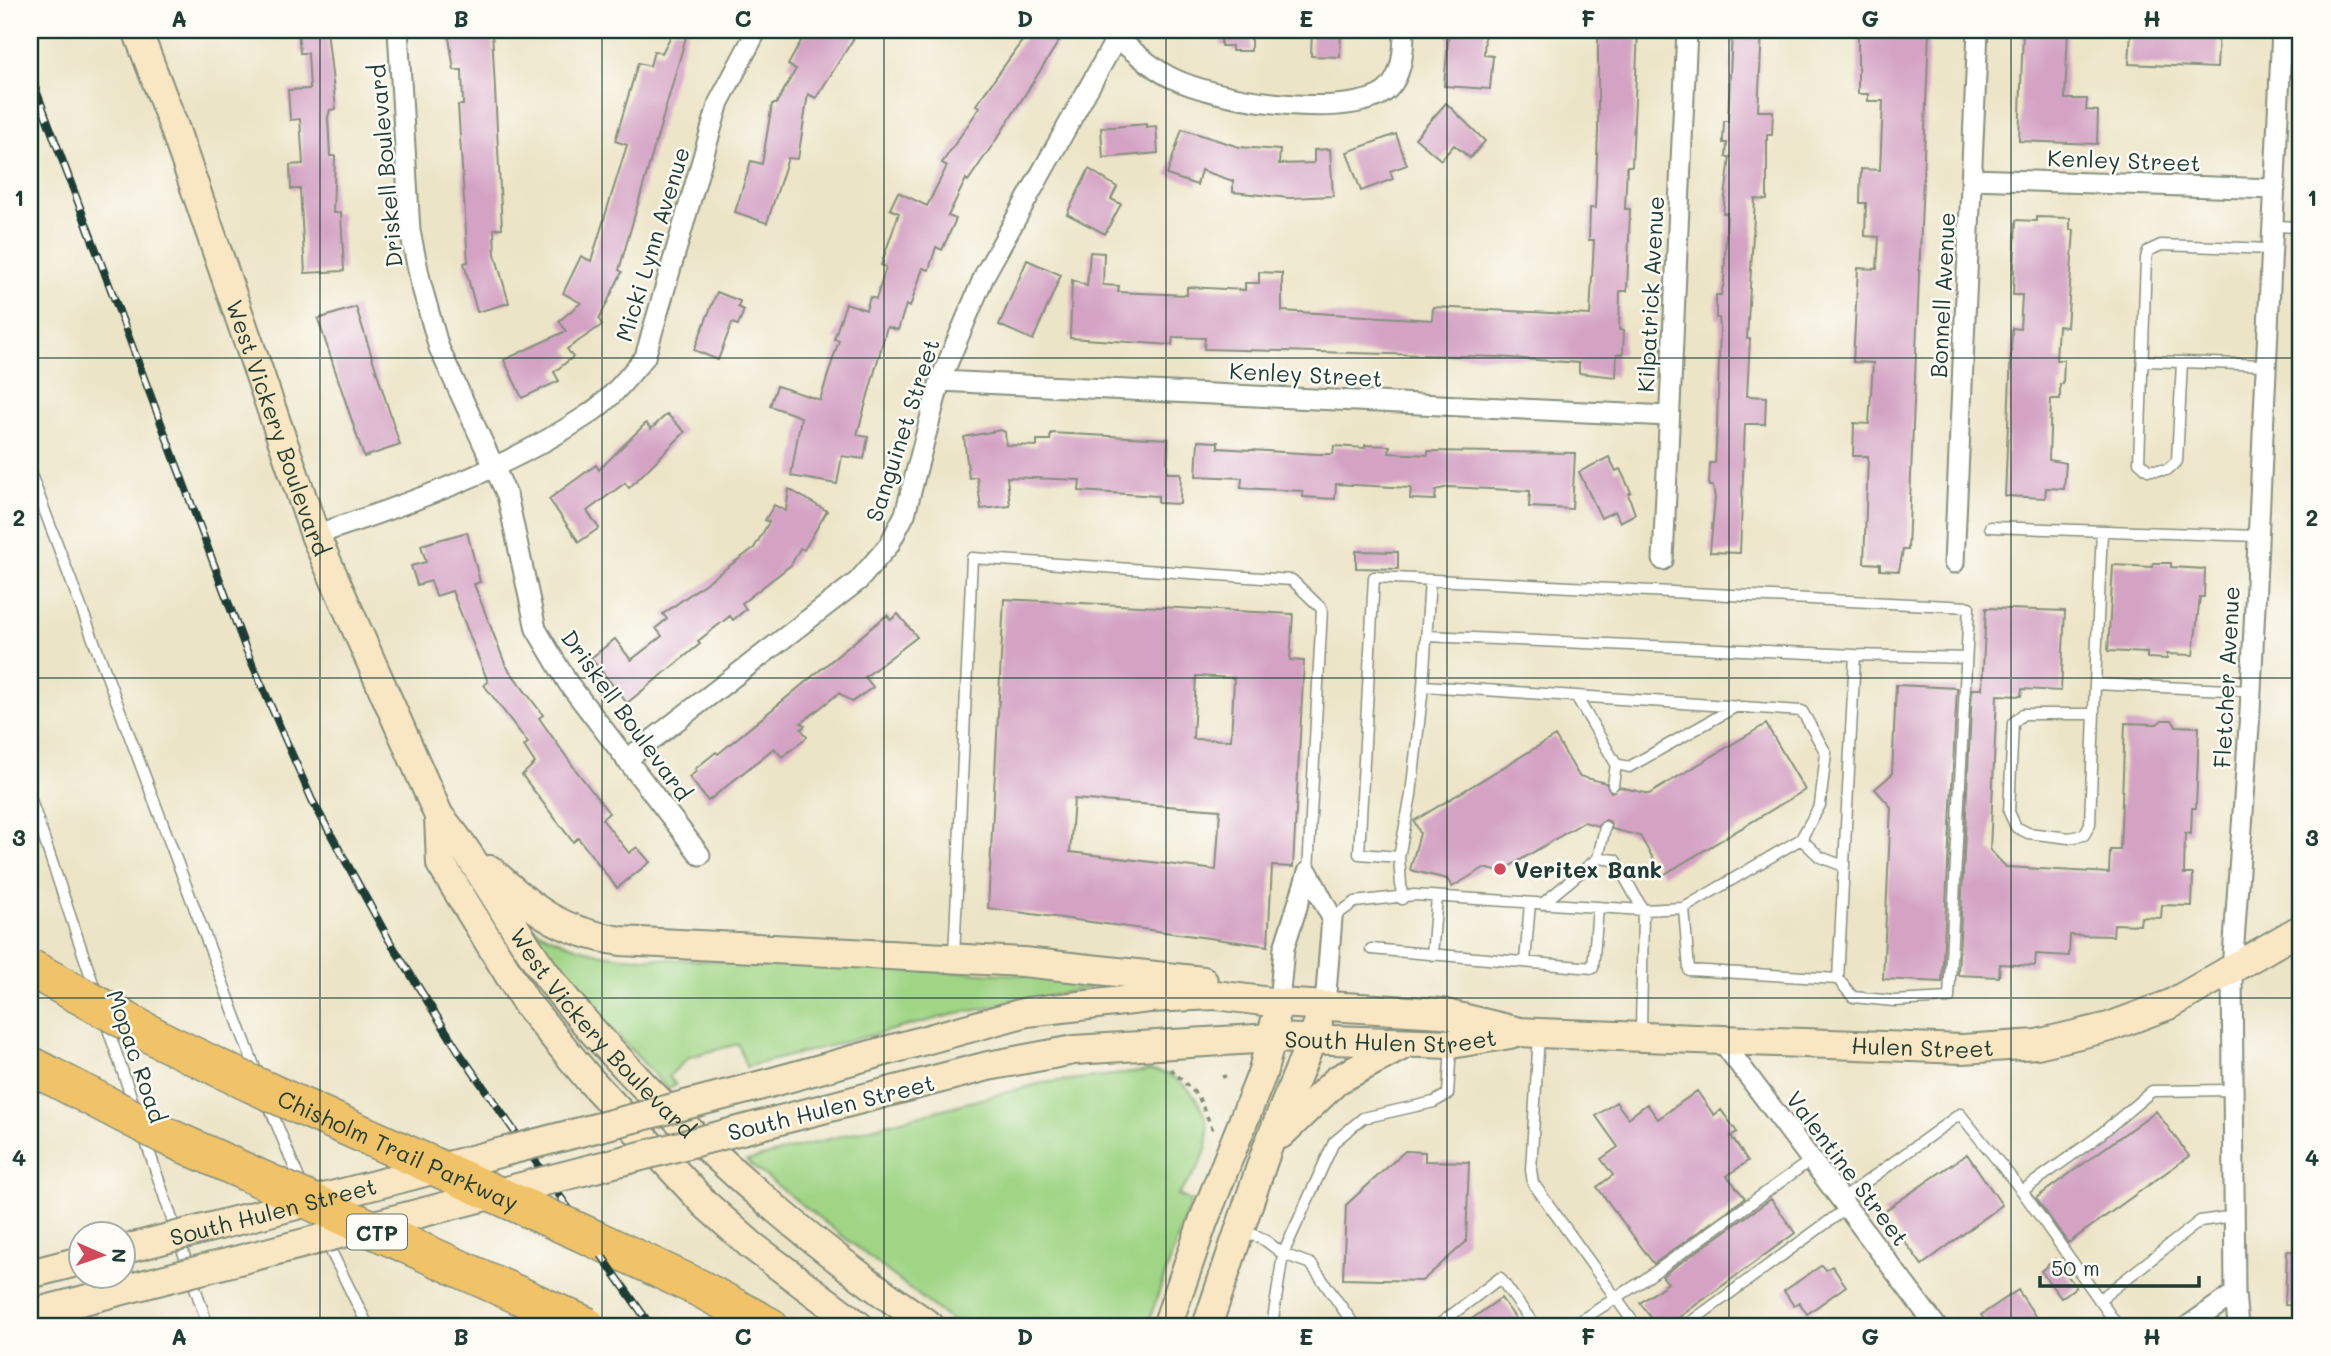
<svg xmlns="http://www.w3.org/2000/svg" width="2331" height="1356" font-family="Mali,sans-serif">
<rect width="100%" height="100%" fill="#fdfcf7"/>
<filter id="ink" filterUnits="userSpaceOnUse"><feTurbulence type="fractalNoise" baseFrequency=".0143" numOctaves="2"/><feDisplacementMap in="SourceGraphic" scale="14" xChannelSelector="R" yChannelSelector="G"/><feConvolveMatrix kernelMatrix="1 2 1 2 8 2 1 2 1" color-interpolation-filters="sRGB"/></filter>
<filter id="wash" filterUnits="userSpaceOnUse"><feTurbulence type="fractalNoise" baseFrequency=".00686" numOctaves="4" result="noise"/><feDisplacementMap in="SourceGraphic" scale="28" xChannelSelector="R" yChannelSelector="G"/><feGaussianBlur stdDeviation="1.57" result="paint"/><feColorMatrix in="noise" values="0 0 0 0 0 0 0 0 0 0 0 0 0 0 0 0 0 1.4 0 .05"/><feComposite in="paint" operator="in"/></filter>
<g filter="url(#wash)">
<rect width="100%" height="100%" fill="#ece4c6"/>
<path fill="#a0d586" stroke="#60895d" stroke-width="2" d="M529 926C560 943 587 953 623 957L1092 978 1090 988 955 1014 746 1067 738 1044 689 1057 669 1076 676 1085 667 1088 573 988Z
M1148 1071C1186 1069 1218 1118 1205 1153 1199 1169 1188 1182 1178 1195L1191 1201 1147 1326H958L746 1161 1042 1083Z"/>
<g id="blocks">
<path fill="#d4a3c4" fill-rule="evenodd" d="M298 30H327L336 109 330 110 328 117 330 156H335L333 213H341L344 271 305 273 300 189H291L290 165 303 164 300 119 290 120 288 90 310 89 308 53H300Z
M492 30 502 228 494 229 495 254 509 303 477 312 464 263 468 262 458 105H463L462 70H454L448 31Z
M674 30H688L619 270 622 272 599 319 602 325 567 349 573 357 554 372 559 381 522 398 504 360 566 331 559 321 581 303 563 293 581 256 591 261 627 145 615 141 638 63 650 66 654 51 662 53Z
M807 30H859L816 98 808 94 798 159 788 158 767 223 735 212 751 161 762 164 772 104H776L796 69 788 65Z
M1030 30H1066L1000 134 968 181 966 179 948 216 956 219 942 250 936 247 929 270 923 268 910 307 906 305 898 330 887 327 857 435 868 437 864 459 842 456 837 484 791 476 801 417 770 406 777 386 820 400 839 340 834 339 846 303 866 310 870 297 876 299 886 267 881 265 899 213 890 209 898 192 927 206 947 166 942 163 980 107 976 105Z
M1221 30H1251V51H1232V46H1221Z
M1312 30H1341L1340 57 1311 56Z
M1449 30H1485L1484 55 1493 56 1490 89 1444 86Z
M1598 30H1638L1632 166H1627L1625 209H1630L1627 291H1620L1619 330H1624L1623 354H1617L1616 377 1579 373V363L1497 357 1204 349 1205 338 1173 337 1172 345 1070 338 1072 280 1087 286 1090 252 1104 253 1103 285 1119 286 1118 292 1187 295V287L1245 290V283H1259V272L1282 273V311L1432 320 1433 307 1590 315 1594 240H1589L1590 208H1595L1598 130Z
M1732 30H1762L1758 111H1773L1772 135H1767V200L1755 199 1747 339H1750L1747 396 1766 397 1765 424H1745L1740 553 1710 552 1715 498 1713 486H1709L1710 463H1715L1717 427 1720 329 1719 318H1716V295H1721L1724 282 1727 213H1723L1730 157H1726L1727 143H1723L1724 121H1728Z
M1858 30H1929L1908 550H1903L1899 571 1880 570V564L1864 563 1868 456H1853L1854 423 1869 424 1873 363 1853 362 1858 268 1877 269 1879 237 1865 236 1866 203H1860L1861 169 1880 170 1883 101H1868V94H1858Z
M2023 30H2068L2065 99H2087L2086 110 2098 111 2097 144 2019 141Z
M2131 30H2219L2217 68 2129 64Z
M1446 103 1485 141 1470 158 1454 145 1441 160 1415 138Z
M1146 124V127L1156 126 1158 153 1103 158 1101 128Z
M1182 129 1239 147 1280 150 1279 164 1314 163V150L1330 149 1333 196 1289 198 1233 192V181L1201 170 1197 185 1167 175Z
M1396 134 1407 165 1390 171 1393 179 1361 191 1347 152Z
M1089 169 1117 187 1111 199 1121 204 1105 234 1067 214Z
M2036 217 2070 218V230H2074L2067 327 2058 326 2056 360H2064L2063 384H2060V399H2051L2049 460 2066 463 2064 489 2046 488 2045 498 2005 496 2012 328 2020 329 2022 295H2013L2016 220 2036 221Z
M1027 260 1061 275 1033 340 999 325Z
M717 292 740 301 738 307 744 310 738 325 732 323 718 360 694 350Z
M356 307 400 445 364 457 318 319Z
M667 414 685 432 629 488 625 483 587 511 599 528 579 542 549 499 596 465 599 470 646 423 651 429Z
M1001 430 1005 432 1006 445 1037 446V440H1050L1051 433 1168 439 1167 473H1181L1180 504 1158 503V496L1079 491 1080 480 1007 477 1010 506 981 509 977 477 969 478 964 437Z
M1198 441 1218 442V448L1317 454H1333L1334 446 1365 448V445L1390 446 1389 453 1428 455V451L1575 453 1572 509 1529 507 1530 491 1448 487 1436 490 1435 500 1410 499 1411 488 1336 484 1335 499 1303 497V491L1241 488 1242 478 1196 476Z
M1609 457 1616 471 1620 469 1631 492 1628 494 1635 514 1620 522 1615 511 1601 518 1579 472Z
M789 489 827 511 804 550 800 548 791 565 742 603 746 609 733 620 730 616 698 641 700 644 627 703 591 658 615 639 631 660 662 636 656 628 667 619 663 614 754 548 769 522 765 520 774 505 786 511Z
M467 532 480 582 474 584 506 666 543 715 539 718 575 769 609 813 602 819 629 853 637 847 650 862 617 888 578 838 573 842 522 775 535 763 524 746 528 743 484 685 488 682 452 591 436 596 431 581 417 585 411 566 426 562 421 545Z
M1356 551 1398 552V569L1356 568Z
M2153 563H2171V567L2205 569 2204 597H2200L2193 655 2167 654V659L2147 658V653L2108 651 2113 565 2152 567Z
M1004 599 1293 614 1290 660 1304 661 1293 867 1272 866 1268 946 988 908ZM1196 676 1234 678 1231 740 1193 739ZM1074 799 1220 810 1216 870 1070 852Z
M1986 608 2065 611 2061 691 2022 689 2021 696 1997 695 1990 850 2006 867 2109 873 2110 850H2120L2125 723 2157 724 2162 720H2172L2176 726 2199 727 2196 808H2192L2191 834 2185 833 2184 874H2193L2192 906 2162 905 2161 918 2141 917 2140 925 2114 924 2113 936 2070 935 2069 956 2036 954 2035 966 2000 964 1999 977 1958 975 1972 689H1982Z
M898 614 917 637 865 677 873 687 852 702 839 693 801 723 805 726 801 729 807 737 782 757 774 748 708 801 689 777 697 771 695 769 716 752 718 754 887 615 891 620Z
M1896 685 1957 688 1942 982 1883 979 1891 807 1875 789 1892 774Z
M1766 724 1805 790 1663 875 1640 836 1612 829 1610 822 1606 820 1598 826 1584 822 1500 872 1484 868 1452 887 1447 879 1410 870 1420 833 1414 821 1555 736 1579 776 1606 783 1611 792 1620 787 1649 794Z
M1697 1091 1714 1115 1721 1110 1737 1132 1731 1136 1748 1161 1727 1176 1745 1198 1654 1264 1597 1187 1613 1175 1601 1159 1618 1147 1596 1116 1616 1102 1628 1118 1647 1104 1658 1119Z
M2156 1111 2189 1156 2068 1243 2036 1198Z
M1405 1151 1425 1152V1161L1469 1162 1466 1242 1422 1281 1343 1279 1346 1205Z
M1967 1154 2002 1205 1922 1265 1883 1212Z
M1771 1199 1795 1233 1667 1326H1657L1640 1303 1668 1283 1662 1276Z
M2287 1251 2301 1252V1306L2285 1305Z
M2055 1259 2076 1287 2061 1298 2041 1271Z
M1822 1265 1826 1270 1832 1266 1846 1286 1807 1314 1799 1302 1794 1306 1784 1291Z
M2018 1290 2042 1326H1989L1981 1315Z
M1501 1298 1521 1326H1462Z"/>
</g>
</g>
<g filter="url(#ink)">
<use href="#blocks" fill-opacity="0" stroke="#86907d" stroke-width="2"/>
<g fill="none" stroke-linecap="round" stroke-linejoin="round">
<defs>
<path id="lane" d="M2273 226 2301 227
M2143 361 2182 362 2177 461 2167 470H2148L2139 462 2146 258 2148 251 2161 245 2272 249
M2182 362 2266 365
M30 472 258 1076
M1990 527 2258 536
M1427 636 1855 655
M2095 684 2102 531
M1423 686 1430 580
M1576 696 1616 764 1629 767 1737 706
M2094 714H2023L2013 723 2009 812 2016 827 2028 833 2069 838 2084 835 2090 824 2095 684 2251 691
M1613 785 1616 764
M30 797 96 992
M1801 839 1820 857 1844 866
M1399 857 1402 899
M1598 858 1605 827
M1542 904 1598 858 1615 860 1643 910 1641 1033
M1684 908 1801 839 1820 805 1826 753 1802 711 1423 686 1411 795 1399 857 1359 854 1374 577 1969 607 1949 998 1894 1001 1853 997 1838 979 1855 655 1966 658
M1332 918 1355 902 1414 895 1643 910 1684 908 1689 970 1838 979
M1371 949 1593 968 1598 908
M1432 955 1437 897
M954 957 972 558 1292 580 1322 609 1308 872
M1525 962 1530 903
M105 1020 135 1108
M1539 1034 1531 1170 1533 1183 1636 1326
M268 1103 302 1186
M144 1136 208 1326
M2022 1191 2096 1138 2152 1091 2233 1090
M1841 1200 1960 1114 2022 1191 2118 1326
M1243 1230 1266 1241 1283 1254 1311 1264 1355 1326
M325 1239 368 1326
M2099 1300 2200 1221 2234 1216
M1272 1326 1283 1254 1334 1142 1363 1118 1434 1102 1448 1094 1451 1045
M1437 1326 1500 1278 1535 1326
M1572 1326 1641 1282 1811 1160
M1685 1326 1847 1208"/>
<path id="street" d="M398 30 410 231 421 284 439 348 507 495 536 629 568 683 700 855
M1115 37C1133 50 1152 69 1172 78 1217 100 1331 117 1378 96 1402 85 1404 52 1404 30
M1971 179 2275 189
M940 381 1669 416
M315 535C410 503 506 470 589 414 611 399 628 377 645 357L719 102 757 30
M1663 560 1687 30
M1954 563 1978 30
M626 760 858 581 889 545 905 514 940 381 985 274 1121 30
M1308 872 1332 918 1325 1005
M1279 1003 1284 948 1308 872
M1721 1040 1936 1326
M2188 1326 2235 1293
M2238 1326 2235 1293 2232 971 2250 712 2282 30"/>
<g id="secondary">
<path id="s1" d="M137 30 174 127 315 535 439 816C482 866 509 925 549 978 577 1016 611 1051 643 1085 732 1176 824 1254 930 1326"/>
<path d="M439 816 441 864 527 1004 588 1078 705 1204 751 1245 859 1326"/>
<path d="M490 870C536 911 558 931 621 941L1023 962 1203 981"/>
<path id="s2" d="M751 1088 1027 1012 1149 998 1216 995 1279 1003 1442 1013 1520 1032 1539 1033 1963 1049 2037 1044 2109 1027 2171 1004 2301 929"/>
<path id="s3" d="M761 1125 988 1066 1074 1050 1272 1038 1451 1044 1510 1034"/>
<path d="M1281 1134 1337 1080 1405 1044"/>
<path d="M30 1274 80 1261"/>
<path d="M1167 1326 1203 1222 1262 1074 1275 1023"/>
<path d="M1207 1326 1267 1149 1318 1024"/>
</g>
<path id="highway" d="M595 1239 699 1288 769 1326"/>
</defs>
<use href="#lane" stroke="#86907d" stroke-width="13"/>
<use href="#street" stroke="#86907d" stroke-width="23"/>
<use href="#secondary" stroke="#86907d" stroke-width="32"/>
<use href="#highway" stroke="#86907d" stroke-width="40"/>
<path stroke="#86907d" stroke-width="3.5" stroke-dasharray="5 5" stroke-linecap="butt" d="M1171 1069 1198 1096 1213 1130
M1222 1077 1226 1076"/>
<use href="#lane" stroke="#fff" stroke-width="10"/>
<use href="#street" stroke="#fff" stroke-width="19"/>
<use href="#secondary" stroke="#f9e7c3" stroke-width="28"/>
<use href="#highway" stroke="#f1c369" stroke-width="37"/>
<defs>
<path id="rail" d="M30 74 245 647 312 800 389 940 461 1055 651 1326"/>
</defs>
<use href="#rail" stroke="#1f3d34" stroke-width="8"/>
<use href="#rail" stroke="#fdfcf7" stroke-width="5" stroke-dasharray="16" stroke-linecap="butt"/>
<defs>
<g id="secondary-bridge">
<path id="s4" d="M122 1250 751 1088"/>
<path d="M30 1314 761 1125"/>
</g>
<g id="highway-bridge">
<path id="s5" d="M30 968 163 1041 252 1084 595 1239"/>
<path d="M30 1065 168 1137 587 1326"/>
</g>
</defs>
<use href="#secondary-bridge" stroke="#86907d" stroke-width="32" stroke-linecap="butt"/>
<use href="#highway-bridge" stroke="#86907d" stroke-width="40" stroke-linecap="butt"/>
<use href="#secondary-bridge" stroke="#f9e7c3" stroke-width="28"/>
<use href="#highway-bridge" stroke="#f1c369" stroke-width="37"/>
</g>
</g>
<path fill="none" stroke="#1f3d34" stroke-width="2" stroke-opacity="0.55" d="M320 30V1326M602 30V1326M884 30V1326M1166 30V1326M1447 30V1326M1729 30V1326M2011 30V1326M30 358H2301M30 678H2301M30 998H2301"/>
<circle fill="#d1495b" stroke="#fdfcf7" stroke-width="2.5" cx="1500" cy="869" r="7"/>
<g text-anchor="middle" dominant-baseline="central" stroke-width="5" stroke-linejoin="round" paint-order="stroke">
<rect fill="#fdfcf7" stroke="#62766e" stroke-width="2" x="347" y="1214.5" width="60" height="35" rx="5"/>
<g font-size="21" font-weight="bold" fill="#1f3d34">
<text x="377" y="1232">CTP</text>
</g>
<g font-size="23" fill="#1f3d34" stroke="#fdfcf7">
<text transform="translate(2124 160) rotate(2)">Kenley Street</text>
<text transform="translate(385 166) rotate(-95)">Driskell Boulevard</text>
<text transform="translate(652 244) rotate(-73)">Micki Lynn Avenue</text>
<text transform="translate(1650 294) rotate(-87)">Kilpatrick Avenue</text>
<text transform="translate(1942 295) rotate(-87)">Bonnell Avenue</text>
<text transform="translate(1306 374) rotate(3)">Kenley Street</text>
<text stroke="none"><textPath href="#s1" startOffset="422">West Vickery Boulevard</textPath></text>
<text transform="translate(902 430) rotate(-72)">Sanguinet Street</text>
<text transform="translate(2226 677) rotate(-87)">Fletcher Avenue</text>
<text transform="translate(627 715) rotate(54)">Driskell Boulevard</text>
<text stroke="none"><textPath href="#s1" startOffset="1115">West Vickery Boulevard</textPath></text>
<text stroke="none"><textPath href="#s3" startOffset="639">South Hulen Street</textPath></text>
<text stroke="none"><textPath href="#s2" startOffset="1186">Hulen Street</textPath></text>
<text transform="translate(137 1056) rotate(71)">Mopac Road</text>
<text transform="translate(831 1107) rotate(-14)">South Hulen Street</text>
<text stroke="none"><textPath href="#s5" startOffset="411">Chisholm Trail Parkway</textPath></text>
<text transform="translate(1848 1168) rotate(53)">Valentine Street</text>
<text stroke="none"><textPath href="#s4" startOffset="156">South Hulen Street</textPath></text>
</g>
<g font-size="23" font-weight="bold" fill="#1f3d34" stroke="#fdfcf7" text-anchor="start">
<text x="1514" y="869">Veritex Bank</text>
</g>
</g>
<rect width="2331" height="1356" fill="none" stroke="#fdfcf7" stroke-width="77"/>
<g transform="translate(102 1255) rotate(92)"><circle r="33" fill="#fdfcf7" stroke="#a4b0a9" stroke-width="2"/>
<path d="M0-5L12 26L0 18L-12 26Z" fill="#d1495b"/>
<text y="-10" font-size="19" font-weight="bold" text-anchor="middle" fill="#1f3d34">N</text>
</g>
<path d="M2040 1276v10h159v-10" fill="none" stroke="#1f3d34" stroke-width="3.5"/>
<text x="2051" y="1276" font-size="21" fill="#1f3d34" stroke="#fdfcf7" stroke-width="5" paint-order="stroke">50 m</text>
<rect x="38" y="38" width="2254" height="1280" fill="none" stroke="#1f3d34" stroke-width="2.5"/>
<g font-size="23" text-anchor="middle" font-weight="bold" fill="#1f3d34">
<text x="179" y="27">A</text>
<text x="461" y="27">B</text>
<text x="743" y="27">C</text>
<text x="1025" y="27">D</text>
<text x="1306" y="27">E</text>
<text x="1588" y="27">F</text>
<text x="1870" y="27">G</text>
<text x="2152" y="27">H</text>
<text x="19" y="206">1</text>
<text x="2312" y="206">1</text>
<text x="19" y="526">2</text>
<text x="2312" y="526">2</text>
<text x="19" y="846">3</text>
<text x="2312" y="846">3</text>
<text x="19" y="1166">4</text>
<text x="2312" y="1166">4</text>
<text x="179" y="1345">A</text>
<text x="461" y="1345">B</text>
<text x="743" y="1345">C</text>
<text x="1025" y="1345">D</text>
<text x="1306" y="1345">E</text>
<text x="1588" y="1345">F</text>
<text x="1870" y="1345">G</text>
<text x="2152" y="1345">H</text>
</g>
</svg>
